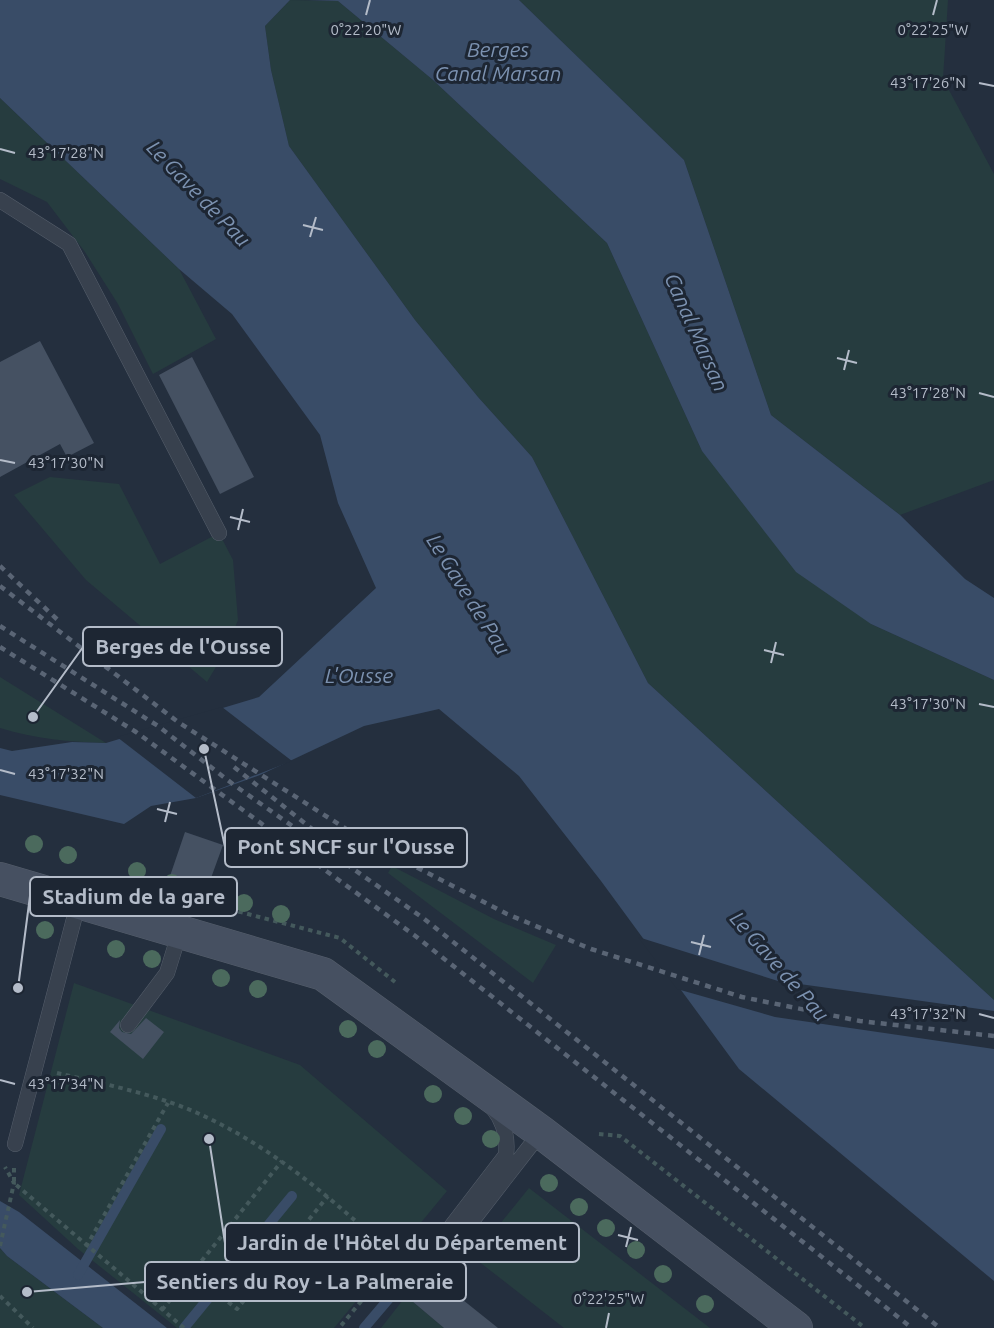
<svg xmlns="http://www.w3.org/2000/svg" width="994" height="1328" font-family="Ubuntu,sans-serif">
<rect width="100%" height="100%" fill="#242f3e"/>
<path fill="#263c3f" d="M290 0 338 1 433 80 607 243 702 451 871 624 994 680V1000L648 683 532 457 478 397 415 320 289 146 271 70 265 26Z
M519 0H948L943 79 994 174V480L900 515 771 415 684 160Z
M0 98 179 269 216 339 153 374 118 304 85 252 47 202 0 179Z
M50 477 119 484 160 564 219 533 233 560 238 620 226 650 207 682 86 580 14 495Z
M0 677 106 743C70 742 35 739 0 728Z
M392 866 494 919 556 945 533 983 388 873Z
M74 983 300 1065 447 1191 334 1328H177L78 1249 19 1195Z
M529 1188 710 1328H564L473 1257Z
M0 1248 7 1256 103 1328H0Z
M406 1296 444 1328H381Z"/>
<path fill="#394c67" d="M0 0H290L265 26 271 70 289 146 415 320 478 397 532 457 648 683 994 1000V1281L739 1069 601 881 519 776 439 709 364 726 260 775 196 798 151 806 124 824 0 795V748L12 751 72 742 106 743 259 697 376 588 338 503 320 435 232 314 179 269 0 98Z
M307 0H519L684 160 771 415 900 515 965 579 994 598V680L871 624 796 572 702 451 607 243 433 80 338 1Z
M0 1201 19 1212 167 1328H103L7 1256 0 1248Z"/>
<path fill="#242f3e" d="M222 707 292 761 196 798 117 737Z
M638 937 778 981 994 1011V1049L775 1017 677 989Z"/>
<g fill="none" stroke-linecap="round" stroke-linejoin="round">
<path stroke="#394c67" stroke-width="10" d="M78 1275 161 1129
M184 1328 292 1196
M364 1328 415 1268"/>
</g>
<path fill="#455162" d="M40 341 94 443 67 457 60 444 0 477V362Z
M192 357 254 477 220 494 159 375Z
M185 832 223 845 207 889 170 876Z
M146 1018 164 1032 143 1059 110 1032 120 1020 119 1028 122 1032 131 1034Z
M428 1272 498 1328H444L406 1296Z"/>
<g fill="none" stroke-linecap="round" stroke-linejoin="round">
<defs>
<path id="service" d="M0 200 69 244 219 533
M128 1025 167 973 180 931
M15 1144 79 900
M427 1258 506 1155C508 1138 504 1122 493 1108
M437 1266 541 1132"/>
<path id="secondary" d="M0 879 323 974 541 1132 796 1328"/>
</defs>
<use href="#service" stroke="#565f6c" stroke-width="16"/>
<use href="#secondary" stroke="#565f6c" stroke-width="34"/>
<path stroke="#44595c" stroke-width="4" stroke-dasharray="4.5 4.5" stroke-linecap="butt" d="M221 907 340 938 395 982
M57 1073C105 1084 163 1096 206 1117 280 1152 337 1204 397 1258L339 1328
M599 1134 620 1136 865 1328
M14 1168V1183L184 1328
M0 1246 14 1183 5 1167
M86 1247 168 1103
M193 1274 237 1309 328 1196
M0 1296 33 1328
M162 1310 282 1161"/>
<use href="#service" stroke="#38414e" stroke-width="15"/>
<use href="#secondary" stroke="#465061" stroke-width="33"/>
<path stroke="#5a6575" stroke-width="4.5" stroke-dasharray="6 6" stroke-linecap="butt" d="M0 566 61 623
M0 586 178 722 362 839 507 914 591 949 742 997 860 1021 994 1036
M0 626 158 726 234 785 423 918 940 1328
M0 647 136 732 414 935 912 1328
M234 767 321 836"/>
</g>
<g fill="#4b6a5d">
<circle cx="34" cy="844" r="9"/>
<circle cx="68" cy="855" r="9"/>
<circle cx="137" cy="871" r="9"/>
<circle cx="172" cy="883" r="9"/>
<circle cx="244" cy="903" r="9"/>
<circle cx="281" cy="914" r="9"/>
<circle cx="45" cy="930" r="9"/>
<circle cx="116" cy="949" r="9"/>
<circle cx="152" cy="959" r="9"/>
<circle cx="221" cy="978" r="9"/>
<circle cx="258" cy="989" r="9"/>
<circle cx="348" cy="1029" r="9"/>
<circle cx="377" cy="1049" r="9"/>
<circle cx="433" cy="1094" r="9"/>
<circle cx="463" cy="1116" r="9"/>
<circle cx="491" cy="1139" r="9"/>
<circle cx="549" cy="1183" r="9"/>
<circle cx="579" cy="1207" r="9"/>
<circle cx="606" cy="1228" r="9"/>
<circle cx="636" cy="1250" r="9"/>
<circle cx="663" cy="1274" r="9"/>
<circle cx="705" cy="1304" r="9"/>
</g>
<path fill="none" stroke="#b4bcc9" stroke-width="2" d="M366 15 370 0M933 15 937 0M979 83 994 86M0 149 15 153M303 225 323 230M310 237 316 217M837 358 857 363M844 370 849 350M979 393 994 397M0 460 15 463M230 517 250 522M238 530 243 509M764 650 784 655M771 663 776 642M979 704 994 707M0 770 15 774M157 809 177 814M165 822 170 802M691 942 711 947M699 955 704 935M979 1014 994 1018M0 1080 15 1084M618 1235 638 1240M626 1247 631 1227M606 1328 609 1313"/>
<g text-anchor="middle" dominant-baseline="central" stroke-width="6" stroke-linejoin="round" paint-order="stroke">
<g font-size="21" font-style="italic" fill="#7c92b1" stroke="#1d2633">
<text x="498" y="49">Berges<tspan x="498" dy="24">Canal Marsan</tspan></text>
<text transform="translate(199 193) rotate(46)">Le Gave de Pau</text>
<text transform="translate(697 332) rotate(66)">Canal Marsan</text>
<text transform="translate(469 594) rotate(58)">Le Gave de Pau</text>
<text x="359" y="675">L'Ousse</text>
<text transform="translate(780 966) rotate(49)">Le Gave de Pau</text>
</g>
</g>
<g font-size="15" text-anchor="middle" fill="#b4bcc9" stroke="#1d2633" stroke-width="6" stroke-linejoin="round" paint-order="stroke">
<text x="366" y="35">0°22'20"W</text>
<text x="933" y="35">0°22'25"W</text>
<text x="928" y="88">43°17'26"N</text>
<text x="66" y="158">43°17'28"N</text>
<text x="928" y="398">43°17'28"N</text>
<text x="66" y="468">43°17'30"N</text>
<text x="928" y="709">43°17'30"N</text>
<text x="66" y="779">43°17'32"N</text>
<text x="928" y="1019">43°17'32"N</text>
<text x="66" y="1089">43°17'34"N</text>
<text x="609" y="1304">0°22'25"W</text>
</g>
<path fill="none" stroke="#b4bcc9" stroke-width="2" d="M33 717L83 647M204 749L225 847M18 988L30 896M209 1139L225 1243M27 1292L145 1282"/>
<g fill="#b4bcc9" stroke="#1d2633" stroke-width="2">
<circle cx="33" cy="717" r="6"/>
<circle cx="204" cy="749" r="6"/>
<circle cx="18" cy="988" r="6"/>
<circle cx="209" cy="1139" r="6"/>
<circle cx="27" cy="1292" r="6"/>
</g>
<g fill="#1d2633" stroke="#b4bcc9" stroke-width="2">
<rect x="83" y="627" width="199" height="39" rx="6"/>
<rect x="225" y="828" width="242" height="39" rx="6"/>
<rect x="30" y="877" width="207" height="39" rx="6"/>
<rect x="225" y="1223" width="354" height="39" rx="6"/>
<rect x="145" y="1262" width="321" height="39" rx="6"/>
</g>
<g font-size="21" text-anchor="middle" font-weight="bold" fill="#b4bcc9">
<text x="183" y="654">Berges de l'Ousse</text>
<text x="346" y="854">Pont SNCF sur l'Ousse</text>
<text x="134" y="904">Stadium de la gare</text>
<text x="402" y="1250">Jardin de l'Hôtel du Département</text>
<text x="305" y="1289">Sentiers du Roy - La Palmeraie</text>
</g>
</svg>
